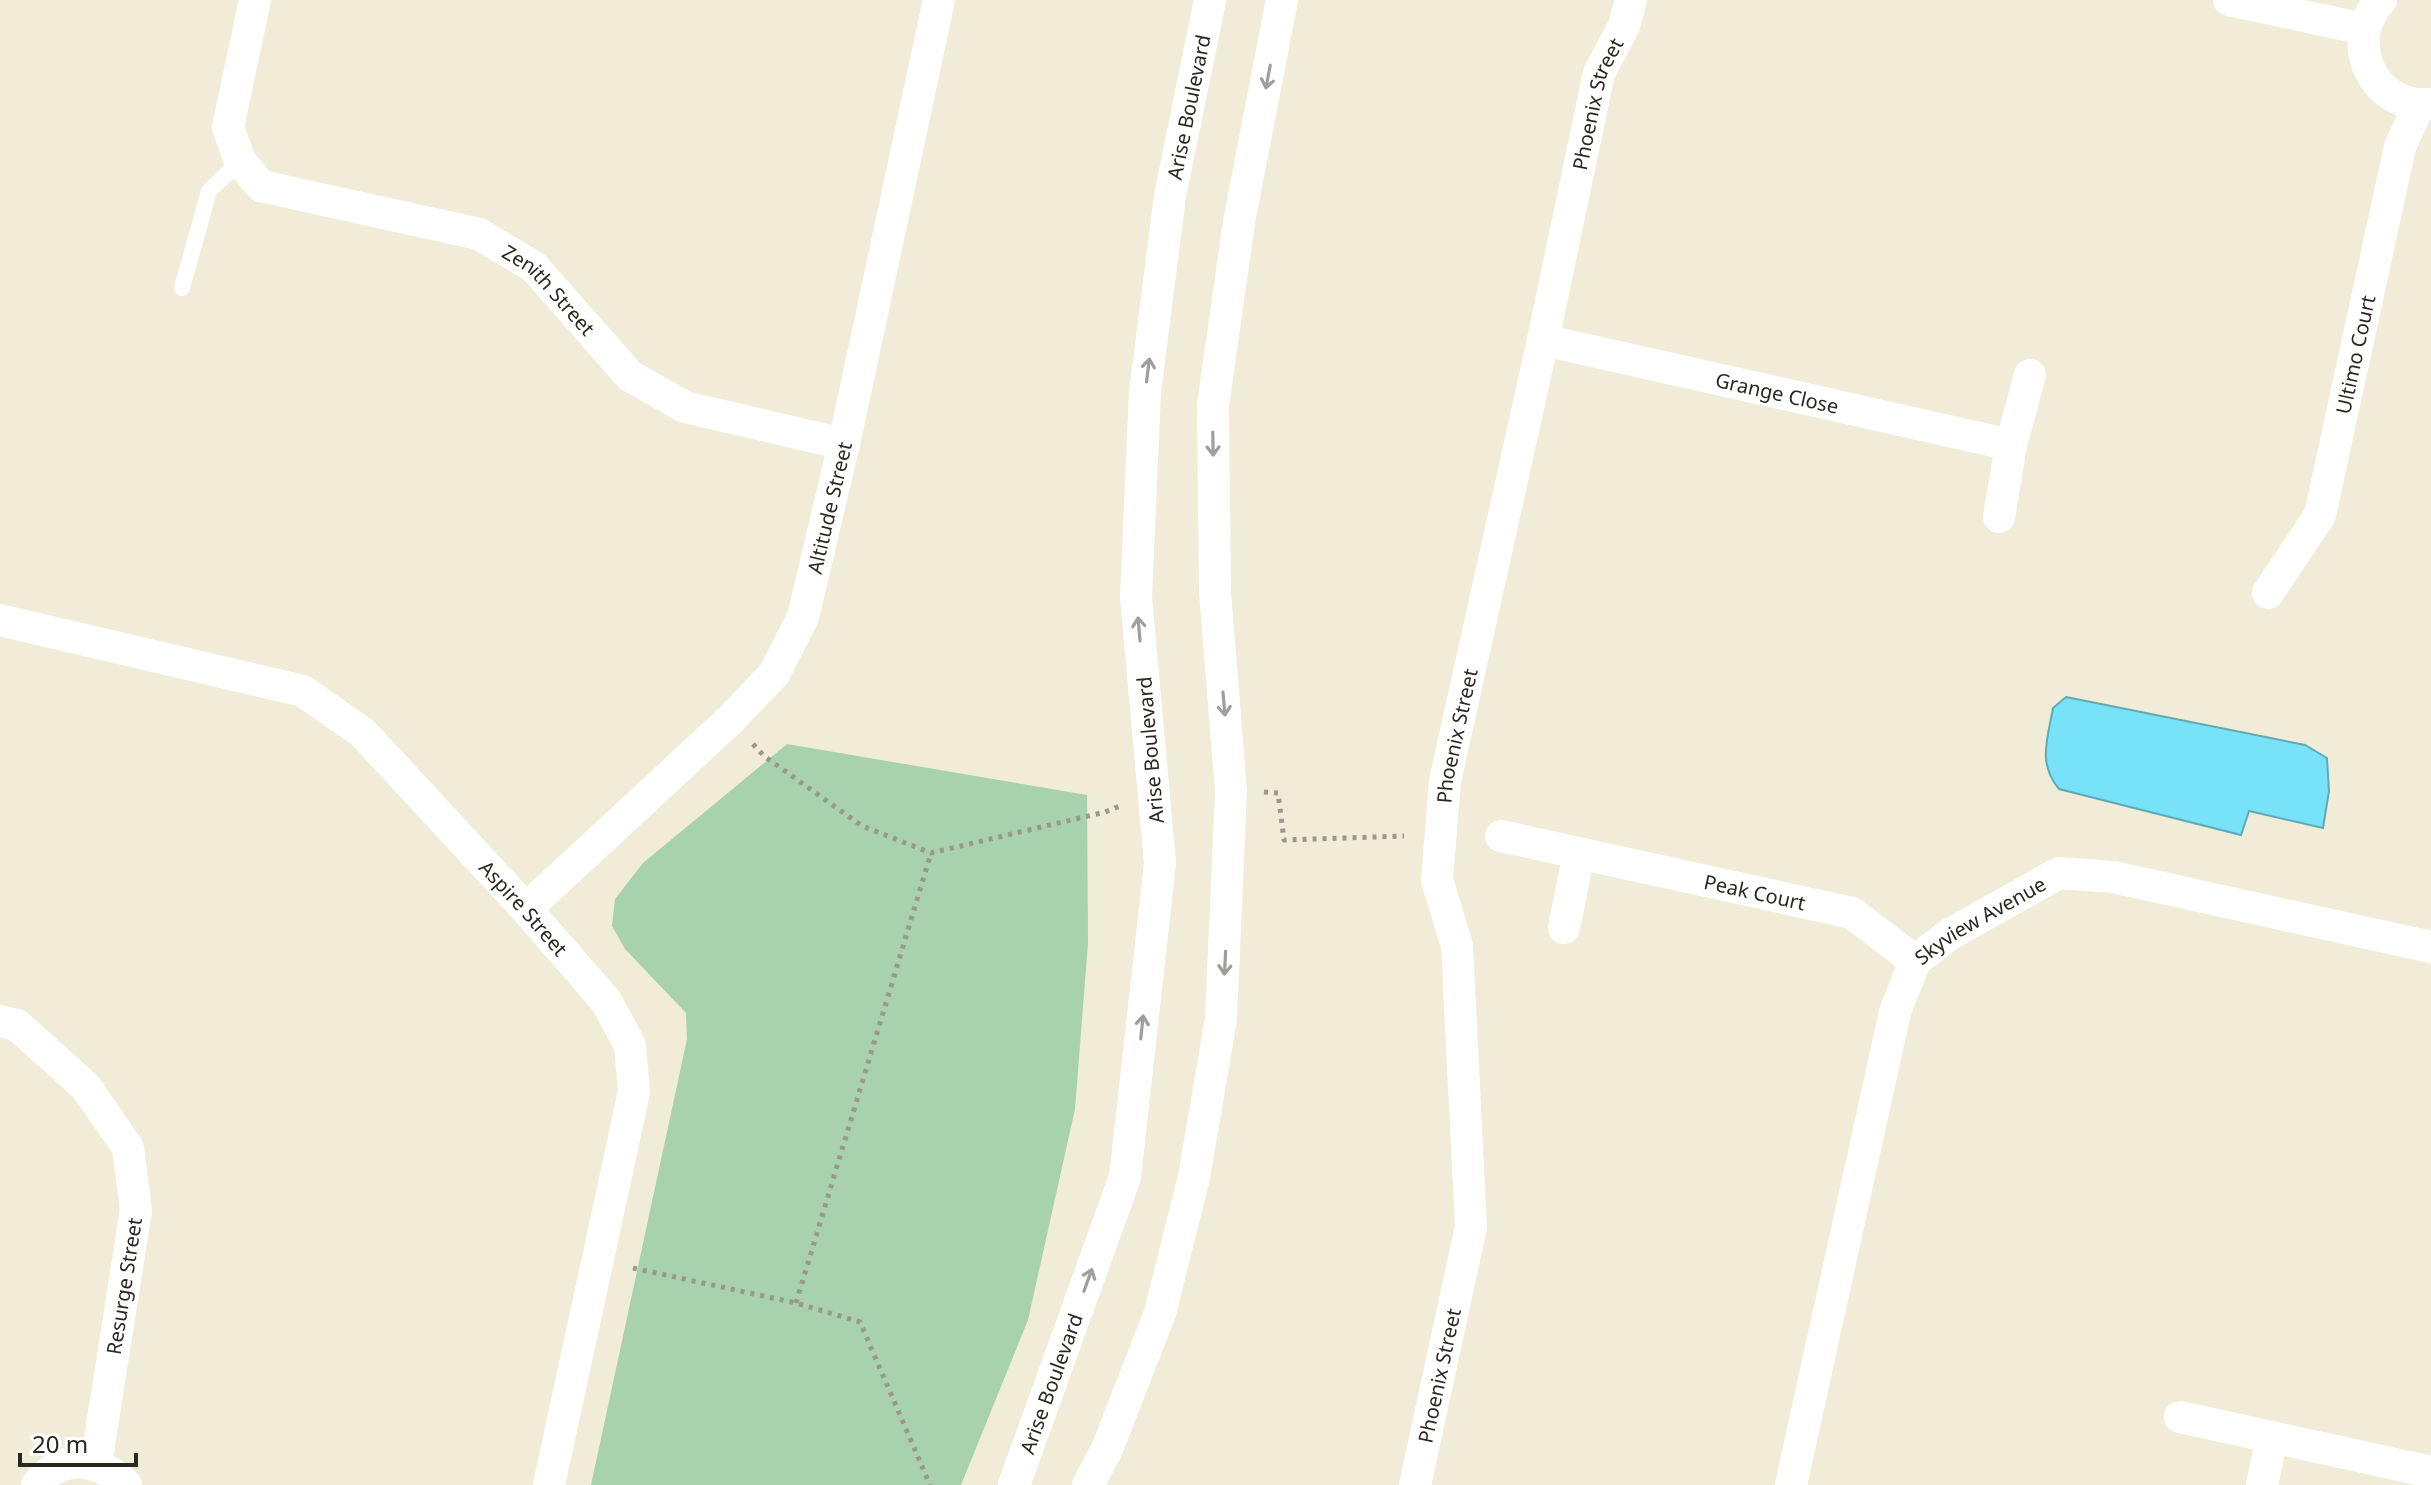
<svg xmlns="http://www.w3.org/2000/svg" width="2431" height="1485" font-family="'Noto Sans',sans-serif">
<rect width="100%" height="100%" fill="#f0ecd8"/>
<path fill="#a8d1ad" d="M787 744 1087 795 1088 943 1075 1109 1028 1320 961 1485H591L687 1039 686 1013 625 949 612 926 615 899 643 863Z"/>
<path fill="#78e2f8" stroke="#60aab7" stroke-width="2" d="M2066 697 2305 745 2327 758 2329 791 2323 828 2249 811 2241 835 2059 789C2037 763 2048 738 2053 708Z"/>
<g fill="none" stroke-linecap="round" stroke-linejoin="round">
<path stroke="#9a9889" stroke-width="5" stroke-dasharray="4 6" stroke-linecap="butt" d="M753 744 764 756 862 826 931 853 1105 812 1120 806
M1264 792 1278 793 1284 840 1404 836
M633 1268 796 1303 860 1322 930 1485
M796 1303 931 853"/>
<path stroke="#fff" stroke-width="16" d="M182 288 209 191 240 161"/>
<g stroke="#fff" stroke-width="32">
<path id="s1" d="M255 0 228 127 240 161 261 186 479 234 534 267 630 376 685 407 844 444"/>
<path d="M2229 0 2364 29"/>
<path d="M2381 0C2342 41 2373 110 2431 104"/>
<path id="s2" d="M1543 340 2011 445"/>
<path d="M1999 517 2011 445 2030 375"/>
<path id="s3" d="M2268 593 2320 515 2400 147 2419 105"/>
<path id="s4" d="M0 620 303 691 363 733 526 909 606 1001 630 1045 634 1092 549 1485"/>
<path id="s5" d="M1501 836 1852 913 1915 961"/>
<path id="s6" d="M526 909 729 721 774 674 803 617 844 444 939 0"/>
<path d="M1564 928 1579 853"/>
<path d="M0 1021 17 1025 86 1087 128 1148 136 1210 96 1464"/>
<path d="M2180 1417 2431 1472"/>
<path d="M37 1485C60 1452 101 1459 126 1485"/>
<path id="s7" d="M1014 1485 1125 1177 1160 863 1136 597 1145 392 1170 196 1210 0"/>
<path d="M1088 1485 1107 1449 1160 1313 1194 1177 1221 1019 1231 791 1215 592 1213 405 1239 222 1282 0"/>
<path id="s8" d="M1415 1485 1471 1227 1457 946 1437 880 1445 781 1543 340 1599 73 1624 26 1631 0"/>
<path id="s9" d="M1791 1485 1895 1012 1915 961 1950 934 2059 873 2113 877 2431 947"/>
<path d="M2262 1485 2272 1437"/>
</g>
</g>
<defs><path id="oneway-shaft" d="M-6 0H5M1.5-3L5.5 0L1.5 3" fill="none" stroke-width="1.6" stroke-linecap="round" stroke-linejoin="round" transform="scale(2)"/></defs>
<g stroke="#9e9e9b">
<use href="#oneway-shaft" transform="translate(1268 77) rotate(101)"/>
<use href="#oneway-shaft" transform="translate(1148 370) rotate(-83)"/>
<use href="#oneway-shaft" transform="translate(1213 444) rotate(89)"/>
<use href="#oneway-shaft" transform="translate(1139 629) rotate(-95)"/>
<use href="#oneway-shaft" transform="translate(1224 704) rotate(85)"/>
<use href="#oneway-shaft" transform="translate(1225 963) rotate(93)"/>
<use href="#oneway-shaft" transform="translate(1142 1027) rotate(-84)"/>
<use href="#oneway-shaft" transform="translate(1088 1280) rotate(-70)"/>
</g>
<g text-anchor="middle" dominant-baseline="central" stroke-width="8" stroke-linejoin="round" paint-order="stroke">
<g font-size="20" fill="#282720" stroke="#fff">
<text stroke="none"><textPath href="#s8" startOffset="1408">Phoenix Street</textPath></text>
<text stroke="none"><textPath href="#s7" startOffset="1404">Arise Boulevard</textPath></text>
<text stroke="none"><textPath href="#s1" startOffset="512">Zenith Street</textPath></text>
<text stroke="none"><textPath href="#s3" startOffset="258">Ultimo Court</textPath></text>
<text stroke="none"><textPath href="#s2" startOffset="240">Grange Close</textPath></text>
<text stroke="none"><textPath href="#s6" startOffset="518">Altitude Street</textPath></text>
<text stroke="none"><textPath href="#s8" startOffset="760">Phoenix Street</textPath></text>
<text transform="translate(1150 750) rotate(-95)">Arise Boulevard</text>
<text stroke="none"><textPath href="#s5" startOffset="260">Peak Court</textPath></text>
<text stroke="none"><textPath href="#s4" startOffset="622">Aspire Street</textPath></text>
<text stroke="none"><textPath href="#s9" startOffset="616">Skyview Avenue</textPath></text>
<text transform="translate(124 1286) rotate(-81)">Resurge Street</text>
<text stroke="none"><textPath href="#s8" startOffset="112">Phoenix Street</textPath></text>
<text stroke="none"><textPath href="#s7" startOffset="108">Arise Boulevard</textPath></text>
</g>
</g>
<path d="M20 1453v12h116v-12" fill="none" stroke="#282720" stroke-width="4"/>
<text x="32" y="1453" font-size="24" fill="#282720" stroke="#ffffff" stroke-width="6" paint-order="stroke">20 m</text>
</svg>
